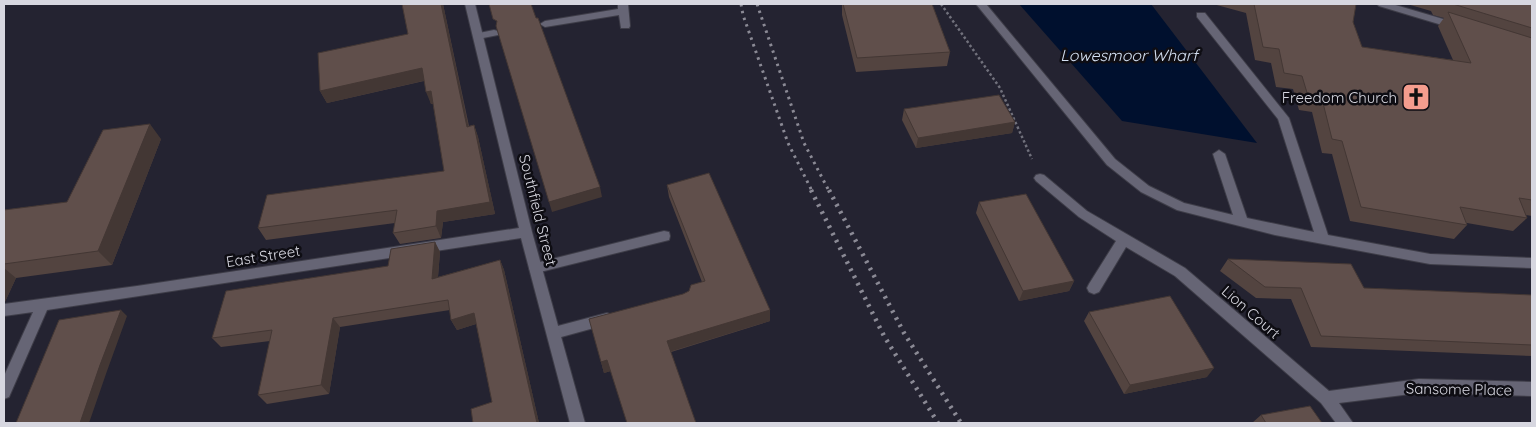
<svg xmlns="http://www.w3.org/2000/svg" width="1536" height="427" font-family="Quicksand,sans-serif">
<rect width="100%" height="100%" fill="#242331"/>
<path fill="#00102e" d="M1019 4H1151L1257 143 1122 121Z"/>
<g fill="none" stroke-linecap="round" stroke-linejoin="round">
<defs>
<path id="lane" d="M618 4H628L630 26 629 28H621L619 15 545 27 540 24 545 21 618 9Z
M976 4H986L1115 159 1149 186 1184 203 1233 215 1213 154 1219 150 1225 154 1247 218 1314 232 1278 119 1197 17V13H1205L1289 118 1328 235 1430 254 1532 258V268L1430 264 1275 235 1177 210 1141 192 1107 165Z
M1377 4H1392L1460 24 1461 26 1456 29 1452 28 1379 6Z
M494 30 498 31V35L478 39 473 36 474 34Z
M664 231 669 232 670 236 669 240 536 273 531 272 529 268 531 264 536 263Z
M607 313 612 315 614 319 612 323 554 339 549 337 547 333 549 329 554 327Z"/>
<path id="street" d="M465 4H475L532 232 585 423H570L521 238 47 310 9 397 4 399V376L33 312 4 316V304L137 286 519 228Z
M1040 174 1044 175 1087 211 1185 268 1329 391 1419 379 1532 382V396L1419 393 1339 403 1353 423H1336L1321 403 1175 276 1126 247 1099 292 1094 294 1089 292 1087 288 1089 284 1116 241 1079 217 1036 181 1034 178 1036 175Z"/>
</defs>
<use href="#lane" stroke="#3e3d48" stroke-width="2"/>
<use href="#street" stroke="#3e3d48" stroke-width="2"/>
<path stroke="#71717c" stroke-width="2.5" stroke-dasharray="2.5 2.5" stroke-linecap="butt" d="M941 4 1000 88 1032 159"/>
<use href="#lane" fill="#666575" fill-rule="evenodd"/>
<use href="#street" fill="#666575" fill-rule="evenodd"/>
<path stroke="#8b8a95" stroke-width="3" stroke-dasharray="2.5 4.5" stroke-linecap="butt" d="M741 4 743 15 788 143 812 191
M757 4 804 143 829 191"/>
<path stroke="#8b8a95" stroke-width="4.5" stroke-dasharray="2.5 5.5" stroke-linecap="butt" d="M811 190 884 336 938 423
M829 190 904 333 961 423"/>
</g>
<path fill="#534440" d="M402 4H443L469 126 474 125 478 137 495 214 443 222 441 238 400 244 393 233 395 223 266 240 258 228 444 171 433 104H431L424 81 327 103 320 91 408 34Z
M842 4H932L950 52 947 66 856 72 842 15Z
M1213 4H1356L1353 22 1362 47 1453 60 1438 26 1444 18 1433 15 1431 11 1407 4H1532V216L1526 215 1527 218 1513 231 1467 223V225L1454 239 1350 221 1332 154 1322 153 1312 112 1299 110 1293 89 1276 87 1271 63 1255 60 1246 13Z
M904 109 1015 122 1012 133 916 148 902 120Z
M161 139 112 265 16 278 4 304V210L67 202Z
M667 185 770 310V321L604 373 601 362 702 282 669 197Z
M979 202 1074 281 1069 291 1019 301 976 213Z
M435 242 440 252 438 277 500 260 504 270 539 423H473L492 402 476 324 457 330 451 320 450 310 340 327 329 394 267 404 258 395 270 341 221 347 212 338 388 266Z
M1228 259 1364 288 1532 295V356L1311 347 1291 299 1256 298 1220 271Z
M1089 312 1207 377 1124 394 1084 321Z
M1261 415 1322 423H1252Z"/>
<path fill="#433734" d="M441 4H443L471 139 467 127Z
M422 68 427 80 327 103 320 91Z
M431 91 436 103 431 104 426 92Z
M1015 122 1012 133 916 148 918 138Z
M150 124 161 139 112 265 98 251Z
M474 125 478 137 495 214 443 222 441 238 436 226 437 211Z
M600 187 602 197 552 212 549 202Z
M435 242 440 252 437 289 432 279Z
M500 260 504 270 539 423H537Z
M4 268 16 278 4 304Z
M1074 281 1069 291 1019 301 1023 291Z
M121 310 127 316 107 371 89 423H80L100 365Z
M770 310V321L669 352 667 341Z
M474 313 479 323 457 330 451 320Z
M333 318 340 327 329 394 321 385Z
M607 360 611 371 604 373 601 362Z
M1214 368 1207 377 1124 394 1130 385Z"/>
<path fill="#604f4b" stroke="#433734" d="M402 4H441L467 127 474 125 490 202 437 211 436 226 393 233 397 210 258 228 267 195 444 171 431 91 426 92 422 68 320 91 318 53 408 34Z
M489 4H531L536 18H538L600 187 549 202 496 26 497 21 493 19Z
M843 4H932L950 52 857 58Z
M1254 4H1356L1353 22 1362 47 1471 63 1448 12 1532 38V200L1519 198 1527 218 1460 207 1467 225 1361 207 1342 141 1332 139 1322 99 1308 96 1302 76 1284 73 1279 49 1263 47Z
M1453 4H1532V28Z
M999 95 1015 122 918 138 904 109Z
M150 124 98 251 4 264V210L67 202 103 130Z
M709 173 770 310 667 341 696 423H627L607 360 601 362 589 319 683 294 689 291 691 285 705 281 667 185Z
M1026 194 1074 281 1023 291 979 202Z
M435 242 432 279 500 260 537 423H473L471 409 492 402 474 313 451 320 448 300 333 318 321 385 258 395 272 330 212 338 226 291 388 266 391 249Z
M1228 259 1351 264 1364 288 1532 295V345L1321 336 1301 288 1265 287Z
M1170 296 1214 368 1130 385 1089 312Z
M121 310 100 365 80 423H16L59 320Z
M1310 406 1322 423H1266L1261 415Z"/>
<defs>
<symbol id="church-square" viewBox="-11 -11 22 22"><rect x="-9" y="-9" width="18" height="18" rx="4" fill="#f59d8e" stroke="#0e0d13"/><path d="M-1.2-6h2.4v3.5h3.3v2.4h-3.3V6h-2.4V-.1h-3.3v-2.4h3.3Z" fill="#111"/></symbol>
</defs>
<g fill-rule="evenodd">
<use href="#church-square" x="1400" y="81" width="32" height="32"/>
</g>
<g text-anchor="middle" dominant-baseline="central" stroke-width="5" stroke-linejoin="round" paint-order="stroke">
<g font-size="15" fill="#d7d7e0" stroke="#0e0d13" text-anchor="end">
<text x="1397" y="97">Freedom Church</text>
</g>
<g font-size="15" fill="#d7d7e0" stroke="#0e0d13">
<text transform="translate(538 210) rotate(76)">Southfield Street</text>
<text transform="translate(263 256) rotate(-9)">East Street</text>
<text transform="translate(1251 312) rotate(41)">Lion Court</text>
<text transform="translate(1459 389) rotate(1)">Sansome Place</text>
</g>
<g font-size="16" font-style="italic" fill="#d4e0f2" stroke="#0e0d13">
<text x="1129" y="55">Lowesmoor Wharf</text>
</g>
</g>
<rect width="1536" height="427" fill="none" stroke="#d7d7e0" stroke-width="10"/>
</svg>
